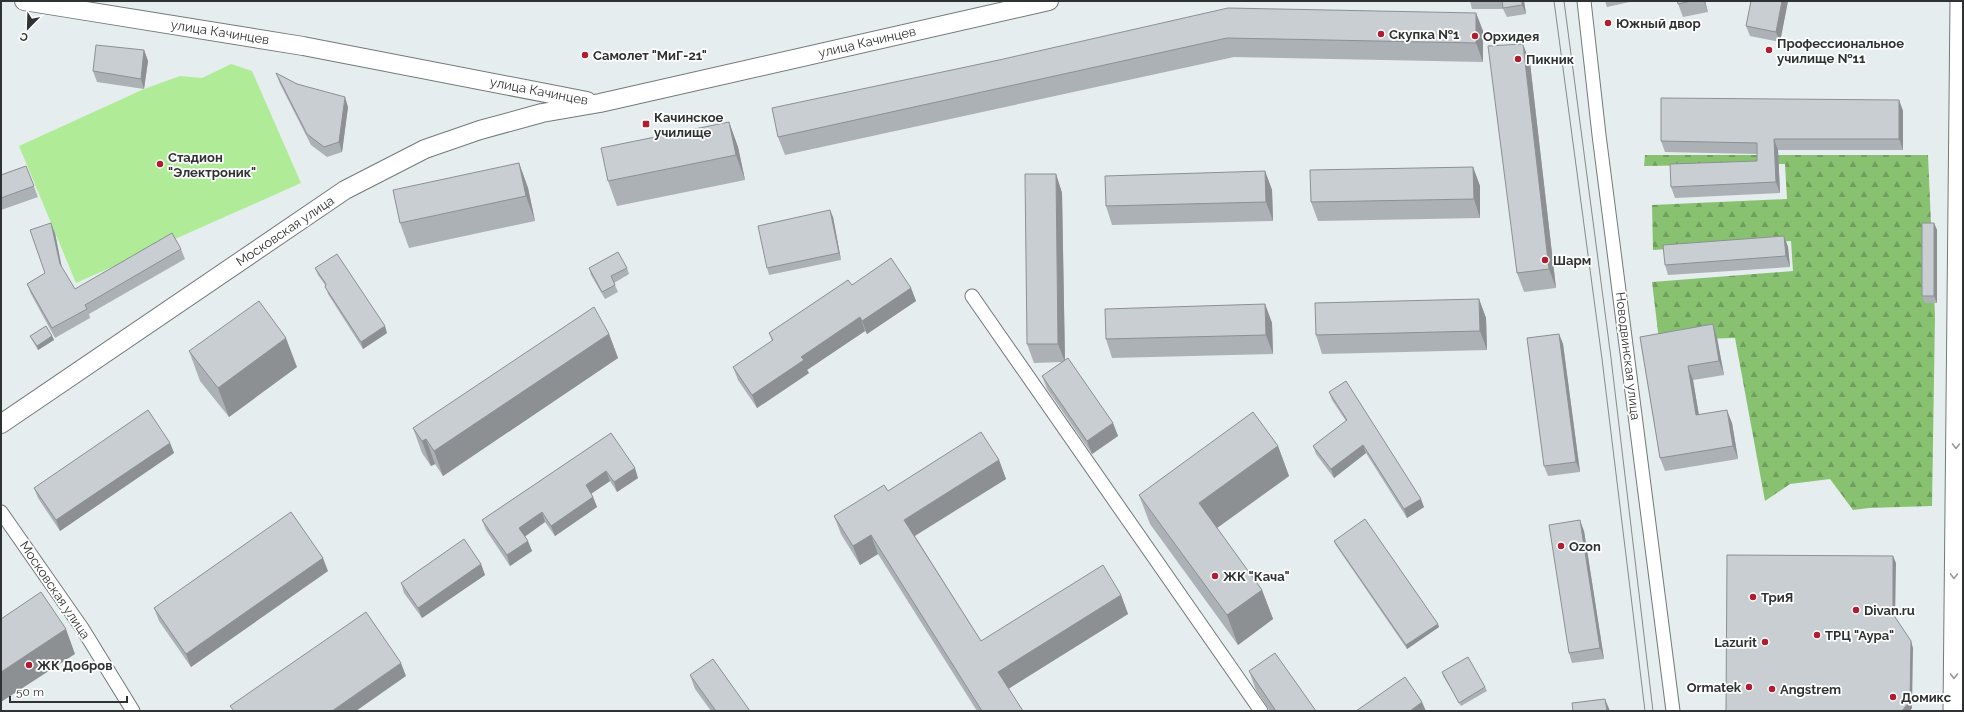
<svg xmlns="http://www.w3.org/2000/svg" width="1964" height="712" font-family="Raleway,sans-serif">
<defs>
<pattern id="forest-firs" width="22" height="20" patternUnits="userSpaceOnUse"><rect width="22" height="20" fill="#88c270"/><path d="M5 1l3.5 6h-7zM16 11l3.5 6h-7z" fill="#709e5d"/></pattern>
</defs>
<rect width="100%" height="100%" fill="#e5edee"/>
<path fill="#b0ec98" d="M231 64 252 71 301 183 76 283 19 146 144 89 180 76 202 78Z"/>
<path fill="url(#forest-firs)" d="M1645 155H1928L1935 316 1932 506 1869 508 1853 510 1830 479 1790 484 1765 501 1735 338 1659 340 1652 282 1793 271 1791 241 1653 250 1652 205 1787 199 1785 164 1644 166Z"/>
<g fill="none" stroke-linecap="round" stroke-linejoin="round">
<defs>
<path id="minor" d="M1584 1 1599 135 1673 711
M972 296 1261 711
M1 512 82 628 133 711"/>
<path id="secondary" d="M24 1 303 46 587 101
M1 424 345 190 425 149 480 130 542 113 600 103 1049 1"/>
<path id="trunk" d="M1954 711 1961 1"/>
</defs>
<use href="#minor" stroke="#727979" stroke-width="15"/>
<use href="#secondary" stroke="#727979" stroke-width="20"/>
<use href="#trunk" stroke="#727979" stroke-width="23"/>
<use href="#minor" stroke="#fff" stroke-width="13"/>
<use href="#secondary" stroke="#fff" stroke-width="18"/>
<use href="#trunk" stroke="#fff" stroke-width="21"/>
<path stroke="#868b8c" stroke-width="1" d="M1554 1 1602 359 1645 711
M1564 1 1611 358 1653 711"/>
</g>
<path fill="#acb1b5" d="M1470 1H1524L1526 14 1507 17 1503 9H1472Z
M1605 1H1634L1607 7Z
M1677 1H1705L1708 12 1683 17Z
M1751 1H1788L1780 42 1750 36 1746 26Z
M1476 13 1483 31V62L1234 57 785 155 778 137 999 60Z
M144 50 148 61 144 89 97 82 93 71Z
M1530 63 1556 288 1524 292 1517 273Z
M276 73 297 84 348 107 342 152 327 157 311 145 280 84Z
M1899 100 1903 111V150H1778L1780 193 1675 198 1671 187 1757 161V154L1665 152 1661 141Z
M729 122 738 147 745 180 617 206 608 181Z
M519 163 528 188 535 221 409 248 400 223Z
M26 166 38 197 1 210V175Z
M1473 167 1480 186V218L1318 221 1311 202Z
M1265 171 1272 190 1273 221 1112 225 1106 206Z
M1056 174 1062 193 1065 360 1113 423 1118 436 1092 454 1047 389 1042 376 1062 362 1034 363 1027 344Z
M833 217 841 260 769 275 767 268Z
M1934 223 1937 230V303H1925L1922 296Z
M55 233 62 268 75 289 181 249 185 259 89 314 90 318 55 338 31 294 27 284 45 273Z
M1784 236 1788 247 1790 267 1668 275 1665 265Z
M315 268 387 333 363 349 328 294 326 286 318 275Z
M589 268H627L629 274 614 283 618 292 605 299 591 275Z
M852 285 911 288 916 301 867 334 865 331 807 370 809 373 757 408 738 380 733 367 772 341 769 333Z
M1479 299 1486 318 1487 350 1322 354 1316 335Z
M1265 304 1272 323 1273 354 1112 358 1106 339Z
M1713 324 1717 338 1724 375 1693 380 1699 415 1732 423 1738 459 1665 471 1660 458 1640 337Z
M609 334 618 358 443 476 435 464 431 466 422 453 413 428Z
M1559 334 1563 344 1580 472 1548 476 1544 466Z
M30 336H52L54 340 38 350 32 340Z
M189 351 297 367 229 417 200 381Z
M1329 392 1424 507 1407 518 1366 453 1334 478 1316 454 1313 446 1346 421 1332 400Z
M611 433 638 478 617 492 610 481 591 494 593 497 597 507 555 536 545 522 525 536 532 551 510 566 486 530 482 520Z
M170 443 174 453 60 531 38 498 34 488Z
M1278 446 1289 476 1217 528 1262 590 1273 619 1238 645 1150 524 1139 495Z
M999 460 1006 479 915 536 981 641 1121 595 1128 614 1008 689 1023 711H977L878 554 860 565 841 534 834 516 888 491Z
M1584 531 1604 659 1572 663 1569 653Z
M1334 541 1438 624 1439 627 1407 649 1335 544Z
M481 564 485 575 422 618 404 593 401 583Z
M328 571 191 667 159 621 154 608Z
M1249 671 1316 711H1270L1256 690Z
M1442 672 1485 687 1487 691 1461 706 1443 676Z
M690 675 750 711H711L695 689Z"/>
<path fill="#8c9093" d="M1522 1H1524L1526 14 1522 5Z
M1704 1H1705L1708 12Z
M1782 1H1788L1780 42 1776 32Z
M1476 13 1483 31V62L1476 43Z
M1523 44 1530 63 1556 288 1549 269Z
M144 50 148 61 144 89 141 79Z
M345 97 348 107 342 152 339 142Z
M1899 100 1903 111V150L1899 139Z
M729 122 738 147 745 180 736 155Z
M1774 139 1778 150 1780 193 1776 182Z
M519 163 528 188 535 221 526 196Z
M1473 167 1480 186V218L1474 199Z
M1265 171 1272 190 1273 221 1266 202Z
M1056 174 1062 193 1065 362 1058 344Z
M830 210 833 217 841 260 839 253Z
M51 223 55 233 63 274 60 264Z
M1934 223 1937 230V303L1934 296Z
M1784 236 1788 247 1790 267 1786 256Z
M911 288 916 301 867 334 862 321Z
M1479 299 1486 318 1487 350 1480 331Z
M1265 304 1272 323 1273 354 1266 335Z
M860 317 865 331 807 370 809 373 757 408 752 395 801 357Z
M1713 324 1717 338 1724 375 1719 361Z
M385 326 387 333 363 349 361 342Z
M609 334 618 358 443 476 434 451Z
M1559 334 1563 344 1580 472 1576 462Z
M52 336 54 340 38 350 37 346Z
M286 338 297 367 229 417 218 388Z
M1688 366 1693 380 1701 428 1696 415Z
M1727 410 1732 423 1738 459 1733 446Z
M1113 423 1118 436 1092 454 1087 441Z
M426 439 435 464 431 466 422 441Z
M170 443 174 453 60 531 56 520Z
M1363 445 1366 453 1334 478 1331 469Z
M1278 446 1289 476 1210 533 1199 503Z
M999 460 1006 479 911 538 904 520Z
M635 468 638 478 617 492 614 482Z
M606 471 610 481 589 495 586 485Z
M593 497 597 507 555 536 551 526Z
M1421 499 1424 507 1407 518 1404 509Z
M542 512 545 522 523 538 519 528Z
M1580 520 1584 531 1604 659 1600 648Z
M871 535 878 554 860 565 853 546Z
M528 541 532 551 510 566 507 555Z
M1893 556 1896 563 1895 621 1893 614Z
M323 558 328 571 191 667 186 654Z
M481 564 485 575 422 618 418 608Z
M1262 590 1273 619 1238 645 1227 615Z
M1121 595 1128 614 1005 691 998 672Z
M1438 624 1439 627 1407 649 1406 645Z
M66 629 75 654 1 702V672Z
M1911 641 1913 648 1912 708 1910 711H1902Z
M401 663 406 676 356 711H332Z
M1605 699 1610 711H1607Z
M1422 702 1426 711H1410Z"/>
<path fill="#c8ced2" stroke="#8c9093" d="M1502 1H1522V5L1503 8Z
M1677 1H1691L1678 4Z
M1751 1H1782L1776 32 1746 26Z
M1228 8 1476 13V43L1227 38 778 137 772 108 999 60Z
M1523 44 1549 269 1517 273 1488 46Z
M96 45 144 50 141 79 93 71Z
M276 73 297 84 345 97 339 142 324 147 307 134Z
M1661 98 1899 100V139H1774L1776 182 1671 187 1670 164 1757 161V143L1661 141Z
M729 122 736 155 608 181 601 148Z
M519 163 526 196 400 223 393 190Z
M26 166 34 186 1 198V175Z
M1473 167 1474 199 1311 202 1310 170Z
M1265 171 1266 202 1106 206 1105 176Z
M1025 174H1056L1058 344H1027Z
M830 210 839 253 767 268 758 226Z
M51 223 60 264 75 289 172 233 181 249 85 305 87 309 52 328 27 284 45 273 30 230Z
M1922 223H1934V296H1922Z
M1784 236 1786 256 1665 265 1663 245Z
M618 252 627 268 611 276 615 285 602 292 589 268Z
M337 254 385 326 361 342 325 287 326 284 315 268Z
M891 258 911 288 862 321 860 317 801 357 804 360 752 395 733 367 773 340 769 333 848 280 852 285Z
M1479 299 1480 331 1316 335 1315 303Z
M259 301 286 338 218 388 189 351Z
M1265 304 1266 335 1106 339 1105 309Z
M594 307 609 334 434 451 426 439 422 441 413 428Z
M1713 324 1719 361 1688 366 1696 415 1727 410 1733 446 1660 458 1640 337Z
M46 326 52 336 37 346 30 336Z
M1559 334 1576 462 1544 466 1527 338Z
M1068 358 1113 423 1087 441 1042 376Z
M1346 381 1421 499 1404 509 1363 445 1331 469 1313 446 1347 420 1329 392Z
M148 410 170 443 56 520 34 488Z
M1253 412 1278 446 1199 503 1262 590 1227 615 1139 495Z
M981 432 999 460 904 520 981 641 1103 565 1121 595 998 672 1023 711H982L871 535 853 546 834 516 884 485 888 491Z
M611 433 635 468 614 482 606 471 586 485 593 497 551 526 542 512 519 528 528 541 507 555 482 520Z
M291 512 323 558 186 654 154 608Z
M1365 519 1438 624 1406 645 1334 541Z
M1580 520 1600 648 1569 653 1549 525Z
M464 539 481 564 418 608 401 583Z
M1727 555 1893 556V614L1911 641 1910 701 1902 711H1726Z
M41 592 66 629 1 672V619Z
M366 612 401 663 332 711H234L230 706Z
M1275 653 1316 711H1276L1249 671Z
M1468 657 1485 687 1459 703 1442 672Z
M713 659 750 711H716L690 675Z
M1405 677 1422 702 1410 711H1356Z
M1605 699 1607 711H1573L1572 703Z"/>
<defs><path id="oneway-chevron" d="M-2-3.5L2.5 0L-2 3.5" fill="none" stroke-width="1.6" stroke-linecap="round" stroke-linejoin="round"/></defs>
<g stroke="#979898">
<use href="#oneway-chevron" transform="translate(1956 446) rotate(91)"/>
<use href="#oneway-chevron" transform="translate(1954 576) rotate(91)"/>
<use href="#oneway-chevron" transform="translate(1954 676) rotate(90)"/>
</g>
<g fill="#b01d32" stroke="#fff" stroke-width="1.5">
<circle cx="1608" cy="23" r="4"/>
<circle cx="1381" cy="34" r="4"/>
<circle cx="1475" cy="36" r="4"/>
<circle cx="1769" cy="50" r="4"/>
<circle cx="585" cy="55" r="4"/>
<circle cx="1518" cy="59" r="4"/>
<rect x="642" y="120" width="8" height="8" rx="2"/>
<circle cx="160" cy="164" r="4"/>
<circle cx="1545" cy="260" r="4"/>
<circle cx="1561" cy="546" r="4"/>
<circle cx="1215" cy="576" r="4"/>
<circle cx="1753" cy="597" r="4"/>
<circle cx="1856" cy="610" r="4"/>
<circle cx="1817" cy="635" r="4"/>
<circle cx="1765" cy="642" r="4"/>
<circle cx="29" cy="665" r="4"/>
<circle cx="1749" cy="687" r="4"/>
<circle cx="1772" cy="689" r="4"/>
<circle cx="1893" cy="697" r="4"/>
</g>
<g text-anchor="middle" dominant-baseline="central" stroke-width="3.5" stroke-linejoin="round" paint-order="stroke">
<g font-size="13" font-weight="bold" fill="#2f3232" stroke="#fff" text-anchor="start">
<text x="1616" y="23">Южный двор</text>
<text x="1389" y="34">Скупка №1</text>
<text x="1483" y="36">Орхидея</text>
<text x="1777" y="43">Профессиональное<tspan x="1777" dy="15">училище №11</tspan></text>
<text x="593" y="55">Самолет "МиГ-21"</text>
<text x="1526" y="59">Пикник</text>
<text x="654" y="117">Качинское<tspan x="654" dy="15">училище</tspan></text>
<text x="168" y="157">Стадион<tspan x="168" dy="15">"Электроник"</tspan></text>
<text x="1553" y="260">Шарм</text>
<text x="1569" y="546">Ozon</text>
<text x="1223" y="576">ЖК "Кача"</text>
<text x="1761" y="597">ТриЯ</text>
<text x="1864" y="610">Divan.ru</text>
<text x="1825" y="635">ТРЦ "Аура"</text>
<text x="1757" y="642" text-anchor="end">Lazurit</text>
<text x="37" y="665">ЖК Добров</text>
<text x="1741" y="687" text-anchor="end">Ormatek</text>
<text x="1780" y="689">Angstrem</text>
<text x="1901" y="697">Домикс</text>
</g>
<g font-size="13" fill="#2f3232" stroke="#fff">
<text transform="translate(220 32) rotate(9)">улица Качинцев</text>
<text transform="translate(867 42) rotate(-13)">улица Качинцев</text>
<text transform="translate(539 91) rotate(11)">улица Качинцев</text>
<text transform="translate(285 231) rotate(-34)">Московская улица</text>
<text transform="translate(1628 356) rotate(83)">Новодвинская улица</text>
<text transform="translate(55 590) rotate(56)">Московская улица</text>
</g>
</g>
<rect width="1964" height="712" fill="none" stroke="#2f3232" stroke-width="4"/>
<g transform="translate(28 28) rotate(203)" stroke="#ffffff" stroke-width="3" paint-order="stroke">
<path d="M0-3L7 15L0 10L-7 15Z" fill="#2f3232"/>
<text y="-6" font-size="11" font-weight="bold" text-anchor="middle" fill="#2f3232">С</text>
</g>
<path d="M10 696v6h117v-6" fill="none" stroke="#2f3232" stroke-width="2"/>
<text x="16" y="696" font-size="12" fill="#2f3232" stroke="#ffffff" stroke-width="3" paint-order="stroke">50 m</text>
</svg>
